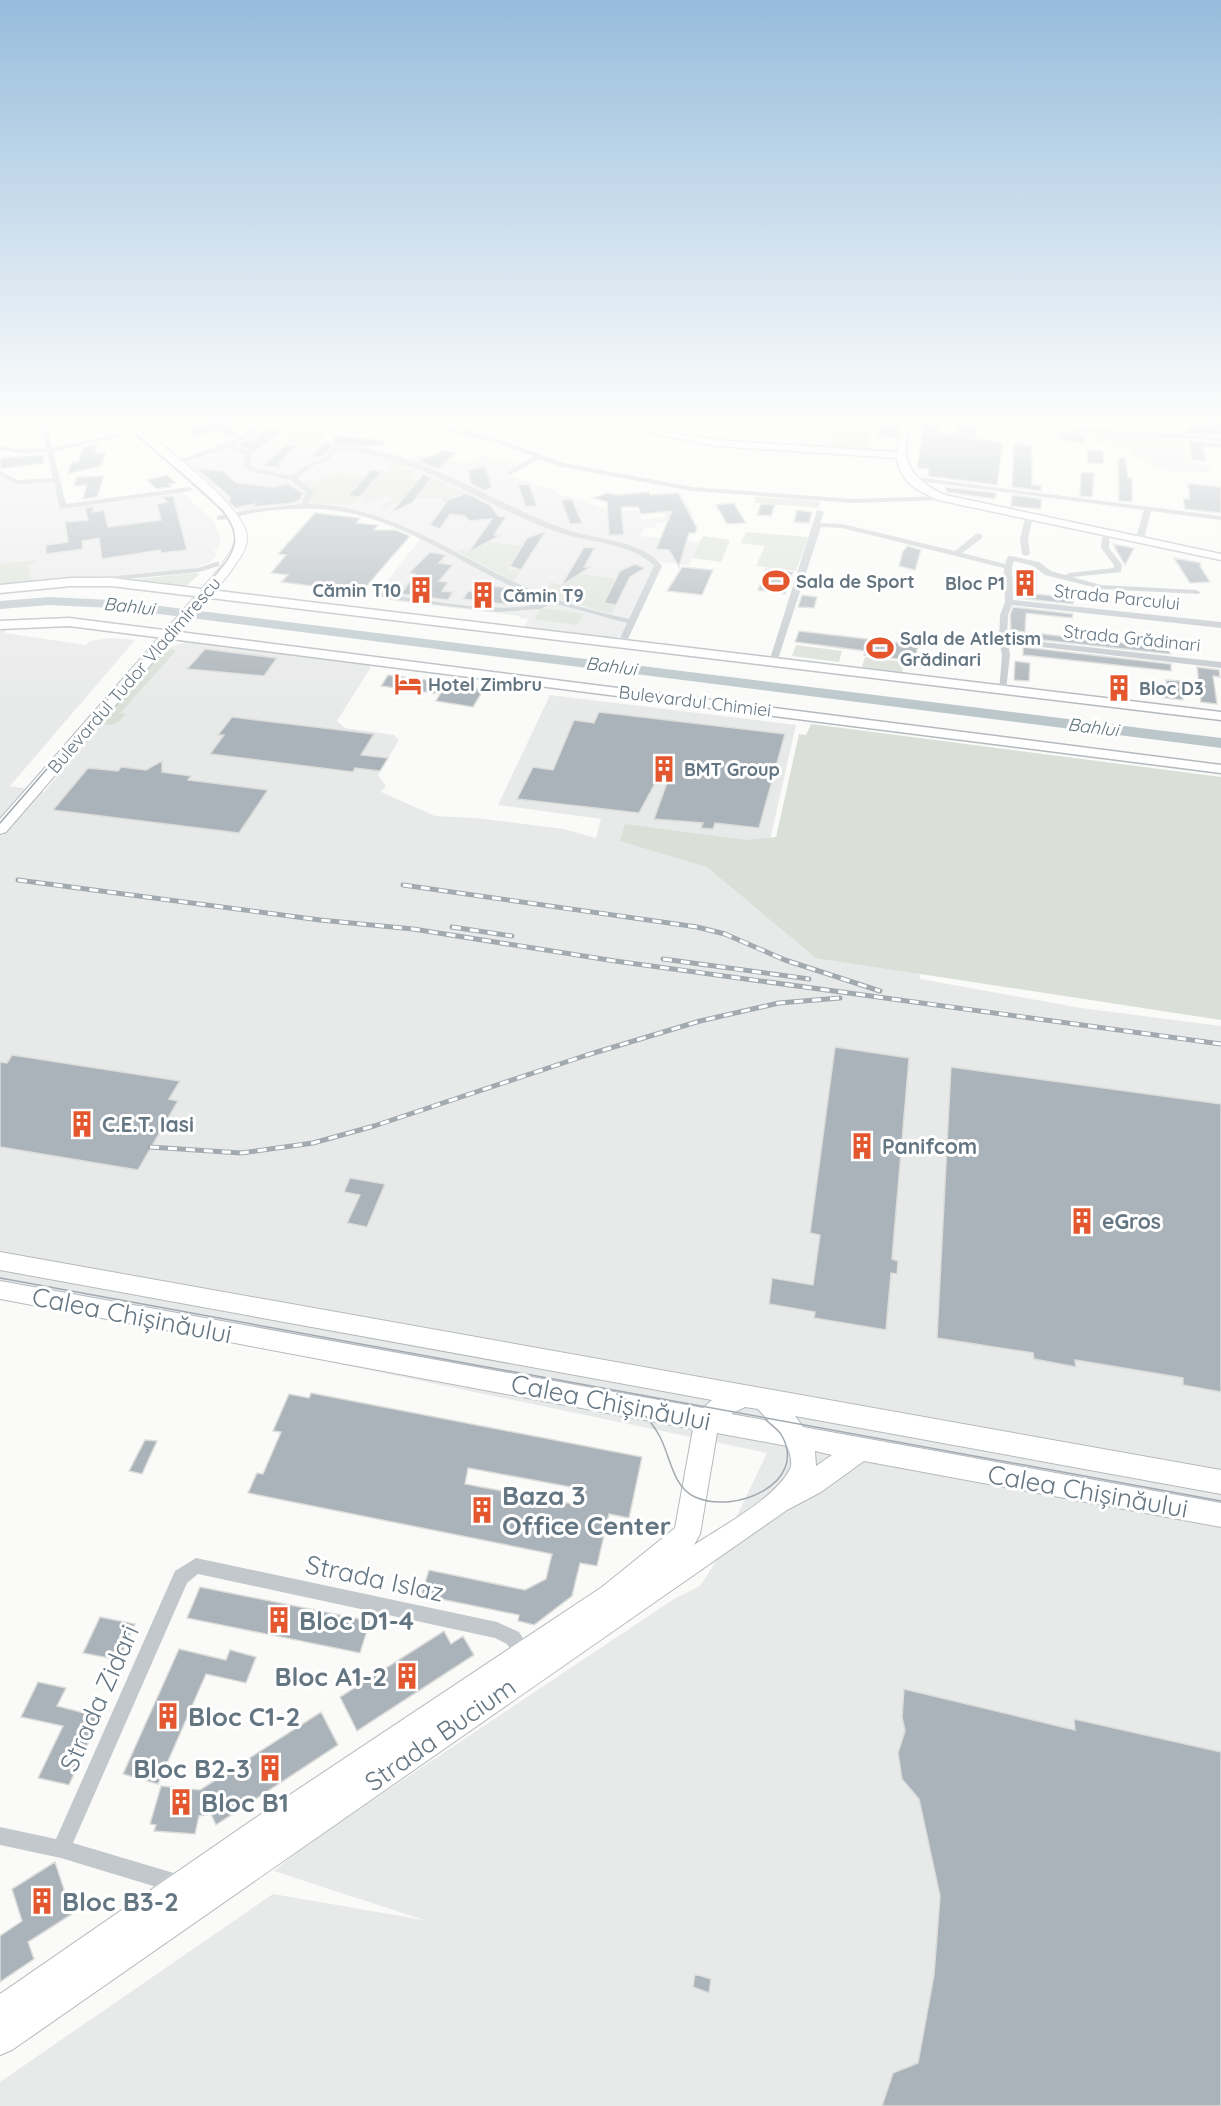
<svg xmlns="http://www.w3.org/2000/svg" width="1221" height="2106" font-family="Quicksand,sans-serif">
<rect width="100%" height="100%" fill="#fafaf8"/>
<path fill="#e8e9e9" d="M669 417H752L748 429 677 422Z
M261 428 282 431 286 437 337 443 335 448 408 461 419 455 468 463 480 455 519 463 506 474 556 491 560 496H568L611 511 637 510 642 520 666 517 655 494 680 492 694 518 657 523 655 528H644L640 536 700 542 689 565 657 562 622 636 615 638 524 627 529 619 520 618V616L386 600 388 598 378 593 421 538 363 514 304 506 240 514 203 478 199 479 182 464 250 435Z
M1094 432 1183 438 1188 459 1192 464 1209 466 1212 473 1162 470 1132 454 1130 447 1095 444Z
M8 478 12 481 56 480 63 507 181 491 214 522 220 537 219 547 216 549 214 552 217 554 211 562 186 571 0 589V479Z
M6 630 5 633 86 645 90 641 112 638 135 640 10 786 44 792 164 649 188 641 360 662 371 667 337 721 345 728 394 735 399 740 378 775 386 786 381 792 435 816 475 818 564 829 596 838 601 819 498 805 550 695 796 725 770 840 914 858 920 979 1081 1008 1221 1026V2106H0V2082L273 1894 424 1920 274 1871 307 1844 674 1599 700 1586 713 1566 767 1453 0 1293V631Z"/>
<path fill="#dadfd7" d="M791 417H862V420H871L869 429 849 427 850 418 847 427 790 420Z
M296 426 331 429 322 439 287 436Z
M835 428 870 430 868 451 831 449Z
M395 461 405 464 401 469 415 470 409 478 419 479 402 500 384 509 379 507 392 500 389 496C378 496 370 504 360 503L366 496 362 495 378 476 395 468 386 465Z
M334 474 365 477 349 495 360 497 355 503C340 502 323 507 309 501L313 491 303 481 308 479 317 482Z
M431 479H435L466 493 447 503 442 502 443 499 421 497 414 500Z
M756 497 820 501 819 508 755 503Z
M746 532 808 537 796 571 756 566 765 546 741 543Z
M703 536 730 540 721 562 692 558Z
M488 542 523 546 507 569 520 571 514 581 457 551 460 549 470 552Z
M35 560V564L29 565 30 578H36L34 581 0 584V564Z
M193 573 200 574 185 587 129 580Z
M579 574 616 579 604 603 616 605 611 614 543 594 551 582 561 585Z
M542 608 584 614 577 625 534 619Z
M796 645 842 651 839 662 792 656Z
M167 648 176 651 120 713 126 714C117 724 112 727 99 723L146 667H150L162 651Z
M865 657 904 662 902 672 862 667Z
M811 724 1221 777V1020L816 958 707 867 620 841 625 824 746 840 776 837 799 734 806 735Z"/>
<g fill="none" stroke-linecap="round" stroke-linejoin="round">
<path fill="#bbc7cb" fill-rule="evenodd" d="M49 597 112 600 1221 738V748L112 608 49 605 0 609V601Z"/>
</g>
<path fill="#aab3b9" stroke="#dcdcda" stroke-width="1.5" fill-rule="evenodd" d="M201 417H230L239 424 230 426 240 434 229 439 218 430 195 436 187 428 209 423Z
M1207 417H1221V435L1187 433 1186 426 1210 428Z
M880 423 900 425 897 438 877 436Z
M924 423 940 424V434L957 435 958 425 976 427 975 438 1003 443 997 485 928 476 929 469 917 468Z
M267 429 282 431 253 453 239 445 248 440 252 443Z
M1060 432 1084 434 1085 443 1061 440Z
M335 436 385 440 384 446 333 445 322 457H311L324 443 332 444Z
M1189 441 1221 443V448L1203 446 1205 461 1192 460Z
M1014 444 1032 445V485L1041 486V491L1012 487Z
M98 445 95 453 106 452 101 466 67 474 72 462H78L84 447Z
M285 445 296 446 278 464 283 468 263 466Z
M445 450 456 453 438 469 418 461Z
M1087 450 1103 451 1104 464 1088 463Z
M43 455 44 463 1 469 0 458Z
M1125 457 1128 478H1132V502L1119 501 1118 458Z
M485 466 492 487 485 491 471 484 468 470Z
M196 468 223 471 237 483 273 487 288 484 303 493 300 500 292 503 252 507 255 504 235 508 229 502 230 497Z
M371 470 382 471 360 497 348 496Z
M1081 472 1094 473 1092 497 1080 496Z
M423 474 432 478 412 503 391 513Z
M167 475 176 483 169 484 171 487 156 489 147 480Z
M104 476 97 497 83 499 87 485 74 486 77 477Z
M529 484 537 506 526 507 518 485Z
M1188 484 1221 487V513L1185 509 1183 499H1190Z
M945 487 996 493 995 499 947 492Z
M649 492 650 495 678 493 697 528 695 533H689L679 567 669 550 656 549 672 511 641 514 638 507H621L624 535H609L607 502 593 498 607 493 617 495Z
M466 493 490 505 498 516 506 517 494 535H500L468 553 492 519 470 521 465 516 450 514 440 529 430 525 448 500Z
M1012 495 1041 499V509L1011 506Z
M173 496 187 550 161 553 160 550 102 559 99 538 82 541 83 549 46 554V545L68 542 65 522 88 520 85 508 94 507 92 512 104 510 108 527 161 520 157 504 167 502 162 497Z
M572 499 576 509 582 523 570 524 561 500Z
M734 503 736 507 746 523 727 524 716 505Z
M761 504 775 505 771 516 757 515Z
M797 510 812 512 809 523 794 522Z
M315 513 360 518 356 523 378 525 374 530H396L410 536 365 588 316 582 312 586 281 582 288 575 271 573 286 555 278 554Z
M546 531 521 570 510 566 527 538Z
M1113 544 1134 548 1125 565Z
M908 546 921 550 915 570 899 566 903 551Z
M584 547 595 548 584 567H590L561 586Z
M430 552 446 555 439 563 453 565 439 581 448 582 442 591 453 592 448 600 401 594 415 574 409 573Z
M1174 558 1201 563 1200 566 1210 582 1190 583Z
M635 564 645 568 630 577 616 605 604 603 620 571Z
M682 567 713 570 702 595 667 591Z
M766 569 793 572 785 594 758 590Z
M1021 570 1036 572V594L1074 598 1073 604 1017 598 1018 573 1021 574Z
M492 586 509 588 504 596 516 598 511 605 463 599 468 591 488 593Z
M802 595 817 597 814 608 798 607Z
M1013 607 1073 614 1072 618 1026 613 1025 632 1011 630 1010 615Z
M799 631 918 645 916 655 908 654 907 660 864 655 865 651 795 642Z
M1024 632 1169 648 1170 654 1024 638Z
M1023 647 1171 664V671L1023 655Z
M205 649 277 658 264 676 187 669Z
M1015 661 1030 663 1029 681 1014 680Z
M1197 667 1219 670 1220 677 1213 676 1217 704 1201 702Z
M388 675 435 681 433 684 484 689 473 707 436 701 440 694 381 686Z
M1166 680 1181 681 1183 700 1158 697V689L1167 690Z
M599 712 785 734 759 828 715 823 713 829 701 828 703 823 654 819 672 769 665 765 639 813 517 799 533 767 553 770 574 720 594 723Z
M232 717 374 734 361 755 388 758 380 771 355 768 353 772 210 754 224 735H218Z
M162 761V772L191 776 188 780 268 790 239 833 53 810 88 768 118 771 121 767 146 770Z
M835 1047 909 1058 892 1259 898 1261 897 1274 891 1273 886 1330 814 1318 815 1312 769 1304 772 1278 813 1285 820 1235 810 1233Z
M12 1055 180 1081 169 1099 178 1101 138 1170 0 1147V1062L7 1063Z
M951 1067 1221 1104V1392L1183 1385V1378L1075 1360 1076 1367 1034 1359 1033 1353 937 1338Z
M350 1178 385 1184 367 1227 347 1223 360 1195 344 1192Z
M311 1393 642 1457 629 1518 609 1514 597 1566 580 1563 572 1596 534 1625 518 1621 519 1615 421 1595 429 1570 525 1590 546 1579 552 1554 248 1493 257 1473 263 1474 281 1432 273 1431 289 1394 309 1398ZM468 1468 582 1489 578 1505 465 1484Z
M145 1440 157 1441 142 1474 129 1471Z
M200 1587 370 1621 360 1653 187 1618Z
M100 1617 135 1624 119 1660 83 1653Z
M444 1631 451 1644 463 1636 474 1655 357 1731 340 1697Z
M179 1649 226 1660 230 1650 256 1657 246 1683 206 1674 158 1784 123 1774Z
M38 1682 66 1688 57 1706 100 1717 69 1785 38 1778 63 1726 21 1717Z
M904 1689 1075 1730 1074 1719 1221 1752V2106H882L893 2073 918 2063 934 1975 940 1896 919 1799 902 1779 898 1753 905 1731 902 1717Z
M321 1712 338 1745 216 1825 211 1814 199 1816 195 1834 154 1831 156 1825 150 1824 161 1786 200 1790Z
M55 1862 72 1914 28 1942 34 1959 0 1982V1936L22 1921 12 1889Z
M695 1974 711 1979 709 1993 693 1987Z"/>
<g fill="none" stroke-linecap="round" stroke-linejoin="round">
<defs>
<path id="secondary" d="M604 417H619L680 434 717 440 897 452 903 420 905 417H915C895 456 909 479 945 495L1221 554V560L938 500C918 491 900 482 897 458L717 446 641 431Z
M71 578H111L1221 712V720L111 586H71L0 593V585Z
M69 618 1221 765V773L69 626 0 629V621Z"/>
<path id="primary" d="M117 417H128C153 438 246 506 247 537 248 550 236 563 229 574L6 832 0 834V819L219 569C225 559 236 548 235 536 231 500 141 446 117 417Z
M0 1252 1221 1470V1494L795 1416 803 1427 1221 1503V1527L864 1461 821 1492 787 1510 12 2050 0 2055V1994L264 1812 602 1587 675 1528 693 1429 0 1299V1281L703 1408 712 1400 0 1270ZM745 1407 758 1409 769 1421 731 1414ZM717 1433 787 1446C790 1453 793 1462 790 1469 775 1499 722 1526 694 1545L700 1534ZM815 1451 832 1455 816 1466Z"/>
</defs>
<use href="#secondary" stroke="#b3babf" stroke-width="3"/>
<use href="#primary" stroke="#b5babe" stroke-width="2"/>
<path fill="#c3c8cc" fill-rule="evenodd" d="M268 417H275L253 435 234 445 251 453V465L254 468 291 476 310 463 323 459 333 447C401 439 499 507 565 529 595 540 641 539 662 566L626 643 622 646 618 643 627 623 553 603 540 609 498 612 388 599 375 595V591L390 595C432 600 506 617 545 601 473 574 409 519 331 510 305 507 279 509 253 513 242 515 229 520 217 520V516L256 509 301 504 306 492 290 480 250 471 244 465 245 455 228 448 177 464 172 463 236 439ZM337 450C418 455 485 507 560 533 587 542 635 544 654 566L629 619C593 611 558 602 525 587 454 555 389 505 308 504L314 491 297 478 314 465 327 461Z
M319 417H326L333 424 344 428 341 430 329 426Z
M384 417H396L461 431 484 419 521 421 523 422V424L485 423 468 432 501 440 564 463 692 487 853 499 942 496 946 498 942 500 853 503 692 491 562 467 539 459 510 475 506 473 508 472 533 456 497 443Z
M907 417 1221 437V441L910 420Z
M38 423H42L47 426 52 448 119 434 122 436 53 452 66 504 189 487 193 489 189 491 60 509 54 482 17 484 0 476V471L18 480 53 478 47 452 28 454 0 450V446L14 449 46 448 41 427 38 425Z
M907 476 1221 516V520L1151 511 1144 538 1140 540 1136 538 1144 510 910 480H907Z
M817 510 824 512 820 523 842 524 955 551 976 534H982V538L962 553 1005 564 1008 556H1011L1039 562 1051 571 1065 575 1069 573 1114 568V565L1101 548 1103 532 1110 530 1109 548 1122 565 1121 572 1072 577 1101 585 1196 590 1200 592 1199 594 1101 589 1045 575 1033 566 1014 561 1012 567 1013 600 1221 622V628L1012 605 1008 615 1007 638 1221 662V668L1008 643 1010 655 1006 690 1005 692H999L1002 655 999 640 1000 615 1005 602 1004 568 842 528 821 527 777 662 770 664 769 662Z
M1026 514 1033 516 1028 539 1030 554 1026 556 1022 554 1020 539Z
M216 562H219V566L199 572 96 582 92 580 96 578 198 568Z
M196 1558 497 1622 519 1632 534 1656 531 1662 525 1665 519 1662 507 1644 495 1638 198 1574 187 1583 73 1843 177 1874 184 1891 181 1898 174 1901 167 1898 163 1889 61 1858 0 1845V1827L56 1839 175 1571Z"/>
<use href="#secondary" fill="#fff" fill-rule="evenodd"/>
<use href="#primary" fill="#fff" fill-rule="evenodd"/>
<path stroke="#a2aab0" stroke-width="1.5" d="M0 823 212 579C233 554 245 540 223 511L117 417
M0 1278 1221 1501
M617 1394C635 1404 649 1417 659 1435 670 1454 672 1487 695 1497 735 1515 808 1483 782 1436 779 1430 771 1425 766 1420"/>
<defs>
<path id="rail" d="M18 880 320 920 413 929 615 961 1221 1044
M403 885 697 927 725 934 785 960 880 991
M452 927 512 936
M663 959 809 979
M150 1147 241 1153 313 1143 374 1126 587 1055 700 1021 779 1003 840 998"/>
</defs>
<use href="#rail" stroke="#a2aab0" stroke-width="5"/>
<use href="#rail" stroke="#fff" stroke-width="3" stroke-dasharray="9" stroke-linecap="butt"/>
</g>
<linearGradient id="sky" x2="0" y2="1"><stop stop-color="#96bcdc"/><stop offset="0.59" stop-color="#fdfdfc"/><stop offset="1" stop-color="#fdfdfc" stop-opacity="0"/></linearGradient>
<rect width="1221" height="712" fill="url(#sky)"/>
<defs>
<symbol id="stadium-bare" viewBox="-9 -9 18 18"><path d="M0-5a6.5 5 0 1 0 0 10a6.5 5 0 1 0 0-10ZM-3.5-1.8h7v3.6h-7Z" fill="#e4572e" stroke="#fff" stroke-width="2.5" paint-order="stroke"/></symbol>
<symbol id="building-bare" viewBox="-9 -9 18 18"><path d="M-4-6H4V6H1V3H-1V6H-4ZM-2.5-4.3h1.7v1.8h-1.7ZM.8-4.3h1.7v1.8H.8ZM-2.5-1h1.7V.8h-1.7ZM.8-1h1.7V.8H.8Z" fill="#e4572e" stroke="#fff" stroke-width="2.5" paint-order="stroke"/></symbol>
<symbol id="hotel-bare" viewBox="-9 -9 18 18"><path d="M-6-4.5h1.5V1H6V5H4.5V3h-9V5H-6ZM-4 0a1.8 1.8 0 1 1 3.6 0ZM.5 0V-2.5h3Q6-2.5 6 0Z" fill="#e4572e" stroke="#fff" stroke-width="2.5" paint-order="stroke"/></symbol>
</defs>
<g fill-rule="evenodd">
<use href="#stadium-bare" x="757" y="562" width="38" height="38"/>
<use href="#building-bare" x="1006" y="564" width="38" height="38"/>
<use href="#building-bare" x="402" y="571" width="38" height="38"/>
<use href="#building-bare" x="464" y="576" width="38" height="38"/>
<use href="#stadium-bare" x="861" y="629" width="38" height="38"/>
<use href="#hotel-bare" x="389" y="665" width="38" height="38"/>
<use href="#building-bare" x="1100" y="669" width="38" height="38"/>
<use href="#building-bare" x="645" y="750" width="38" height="38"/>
<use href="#building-bare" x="63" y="1105" width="38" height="38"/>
<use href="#building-bare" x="843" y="1127" width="38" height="38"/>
<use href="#building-bare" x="1063" y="1202" width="38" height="38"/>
<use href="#building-bare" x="463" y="1491" width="38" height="38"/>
<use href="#building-bare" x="260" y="1601" width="38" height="38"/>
<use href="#building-bare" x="388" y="1657" width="38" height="38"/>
<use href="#building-bare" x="149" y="1697" width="38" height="38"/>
<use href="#building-bare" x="251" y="1749" width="38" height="38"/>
<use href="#building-bare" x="162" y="1783" width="38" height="38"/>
<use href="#building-bare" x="23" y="1882" width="38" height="38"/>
</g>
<g text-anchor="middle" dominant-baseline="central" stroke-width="6" stroke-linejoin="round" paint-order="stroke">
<g font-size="18" font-weight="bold" fill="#657683" stroke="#fff" text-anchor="start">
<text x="796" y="581">Sala de Sport</text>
<text x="1005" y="583" text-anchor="end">Bloc P1</text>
<text x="401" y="590" text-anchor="end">Cămin T10</text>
<text x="503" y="595">Cămin T9</text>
<text x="900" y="638">Sala de Atletism<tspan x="900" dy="21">Grădinari</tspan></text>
<text x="428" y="684">Hotel Zimbru</text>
<text x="1139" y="688">Bloc D3</text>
<text x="684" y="769">BMT Group</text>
</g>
<g font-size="18" fill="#657683" stroke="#fff">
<text transform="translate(1117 597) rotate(6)">Strada Parcului</text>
<text transform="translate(1132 638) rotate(6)">Strada Grădinari</text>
<text transform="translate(134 675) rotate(-49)">Bulevardul Tudor Vladimirescu</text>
<text transform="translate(695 701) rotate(7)">Bulevardul Chimiei</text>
</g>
<g font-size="18" font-style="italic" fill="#60757c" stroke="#fff">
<text transform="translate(129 606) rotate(6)">Bahlui</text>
<text transform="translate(611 666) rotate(7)">Bahlui</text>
<text transform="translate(1093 727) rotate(7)">Bahlui</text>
</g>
<g font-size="21" font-weight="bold" fill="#657683" stroke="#fff" text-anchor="start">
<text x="102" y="1124">C.E.T. Iasi</text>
<text x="882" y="1146">Panifcom</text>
<text x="1102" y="1221">eGros</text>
</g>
<g font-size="26" fill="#657683" stroke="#fff">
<text transform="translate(132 1315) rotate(11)">Calea Chișinăului</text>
<text transform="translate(611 1402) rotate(11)">Calea Chișinăului</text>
<text transform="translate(1088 1491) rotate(10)">Calea Chișinăului</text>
<text transform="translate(375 1578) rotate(12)">Strada Islaz</text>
<text transform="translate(99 1698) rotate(-66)">Strada Zidari</text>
<text transform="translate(440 1734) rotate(-35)">Strada Bucium</text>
</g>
<g font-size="26" font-weight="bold" fill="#657683" stroke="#fff" text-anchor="start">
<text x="502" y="1495">Baza 3<tspan x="502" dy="30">Office Center</tspan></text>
<text x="299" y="1620">Bloc D1-4</text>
<text x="387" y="1676" text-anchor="end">Bloc A1-2</text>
<text x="188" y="1716">Bloc C1-2</text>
<text x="250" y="1768" text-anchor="end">Bloc B2-3</text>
<text x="201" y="1802">Bloc B1</text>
<text x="62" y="1901">Bloc B3-2</text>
</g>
</g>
</svg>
